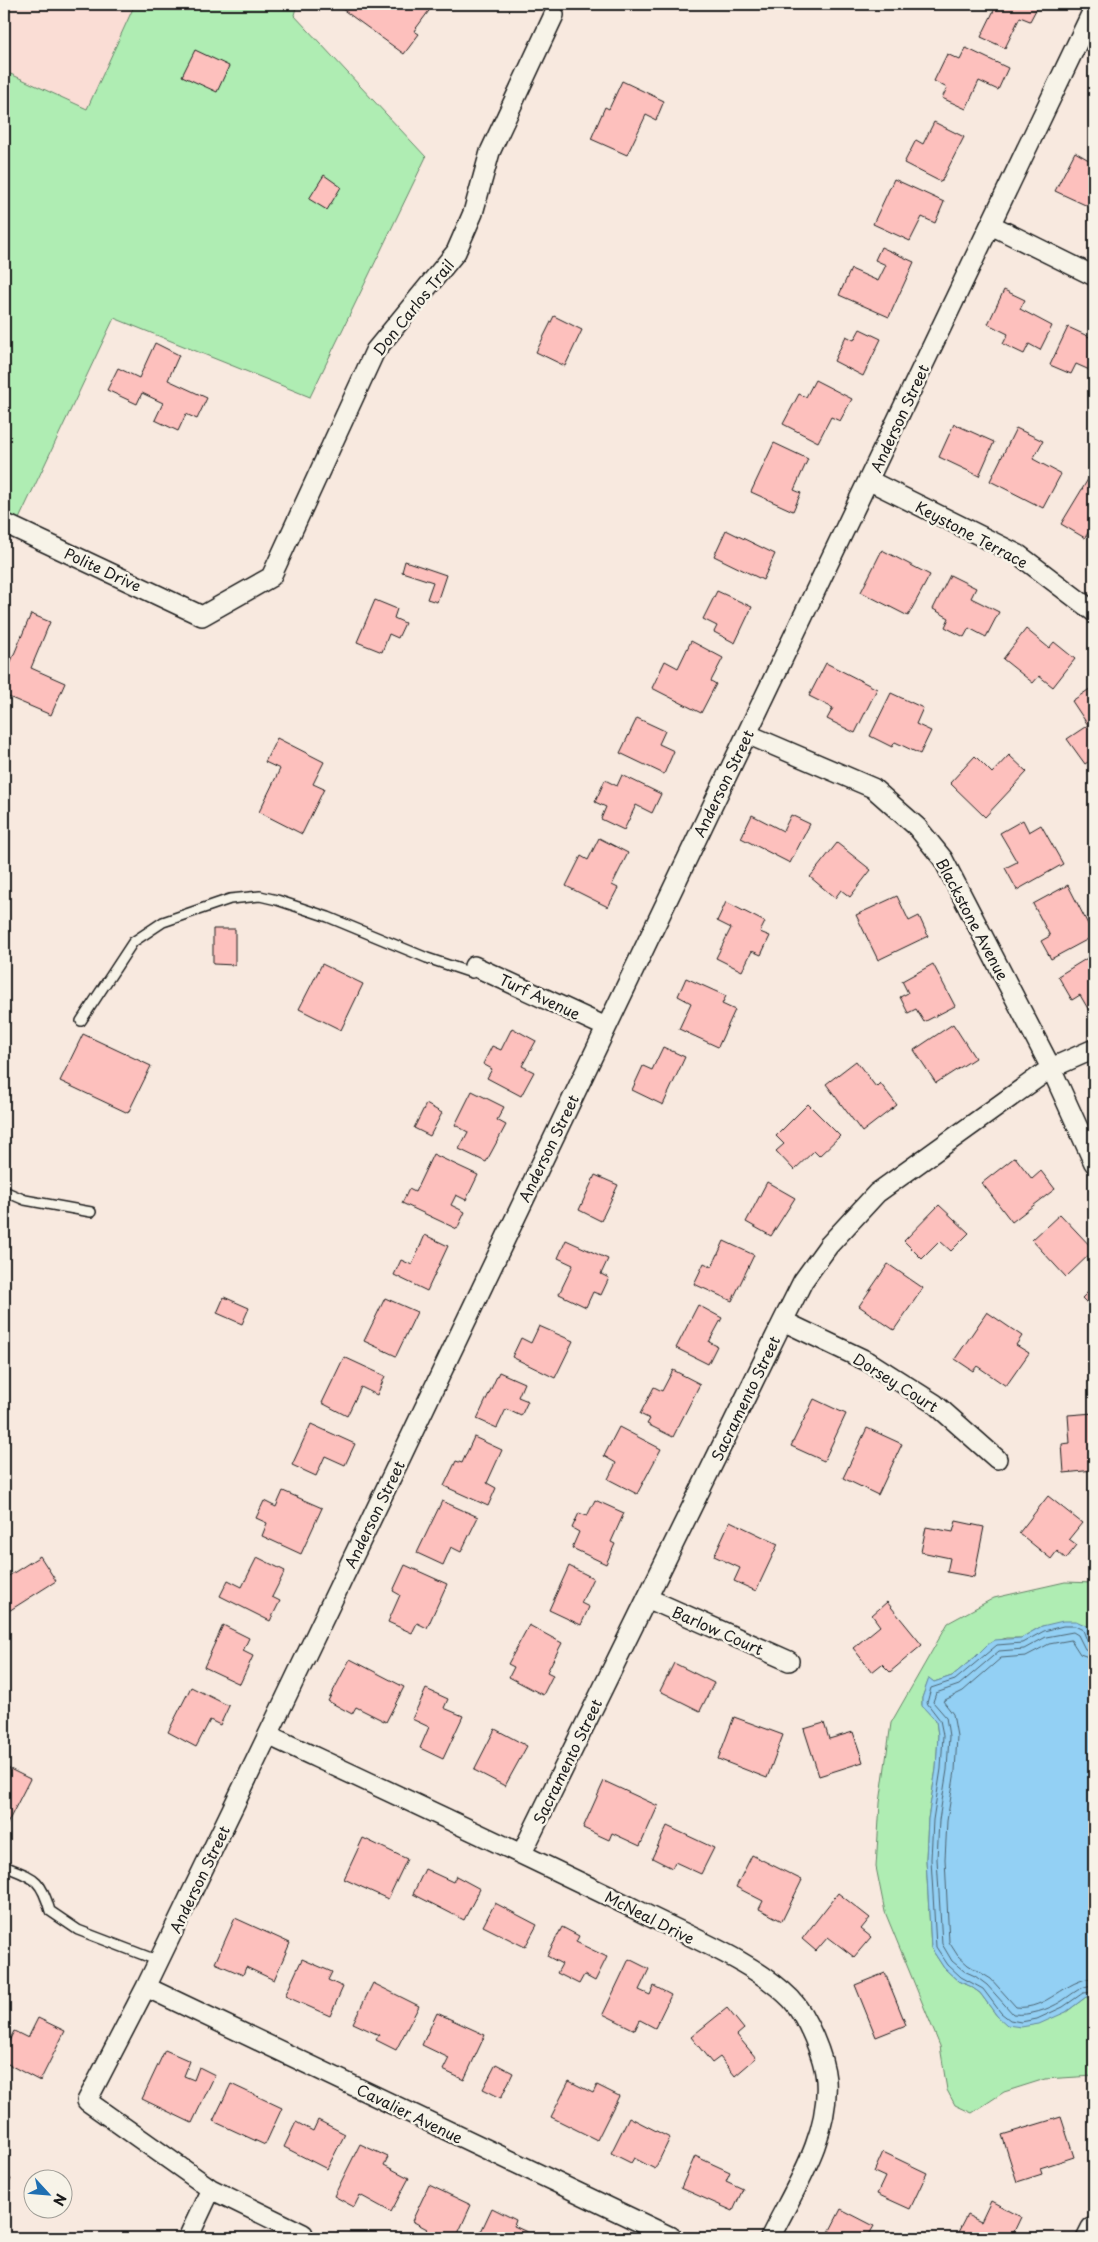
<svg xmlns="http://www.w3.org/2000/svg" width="1098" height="2242" font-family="'Playpen Sans',sans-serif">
<rect width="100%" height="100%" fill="#f8e9df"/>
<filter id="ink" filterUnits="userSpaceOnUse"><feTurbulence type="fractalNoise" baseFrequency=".02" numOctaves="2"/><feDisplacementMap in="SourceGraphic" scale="10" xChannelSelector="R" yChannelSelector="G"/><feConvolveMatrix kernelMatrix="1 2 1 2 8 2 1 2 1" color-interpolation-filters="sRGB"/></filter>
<g filter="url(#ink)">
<path fill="#faddd5" d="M4 4H135L87 109 4 71Z"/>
<path fill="#afedb3" stroke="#668468" d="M135 4H297L294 15 426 157 310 397 114 318 19 519 4 512V71L87 109Z
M1065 1582 1094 1583V1647L1087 1626H1042L1021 1638H1006L987 1645 974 1658 952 1676 934 1682 929 1679 922 1698V1705L936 1721 938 1735 936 1769 928 1819 926 1859 931 1948 944 1968 958 1981 970 1986 980 1993 997 2016 1066 2012 1086 1997 1094 1996V2076L1045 2079 1004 2092 972 2113 955 2105 947 2090 940 2046 885 1912 876 1867 880 1803 891 1723 948 1623 994 1598Z"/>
<path fill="#93d0f4" stroke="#63889e" d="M1063 1621H1076L1087 1626 1094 1647V1996L1086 1997 1066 2012 1039 2024 1021 2027 1007 2025 997 2016 980 1993 970 1986 958 1981 944 1968 931 1948 926 1859 928 1819 936 1769 938 1735 936 1721 922 1706V1698L929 1678 934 1682 952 1676 974 1658 987 1645 995 1640 1021 1638 1042 1626Z"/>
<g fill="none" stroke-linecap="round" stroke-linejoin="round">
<path stroke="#4c6472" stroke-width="1" d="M1094 1645 1088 1643 1083 1630 1075 1626H1063L1044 1631 1022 1643 997 1645 955 1680 931 1688 927 1703 940 1720 943 1735 941 1769 933 1820 931 1859 936 1947 948 1965 961 1977 983 1989 1001 2013 1010 2020 1021 2022 1037 2019 1063 2007 1083 1993 1094 1992
M1094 1652 1085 1649 1078 1635 1073 1632 1046 1637 1024 1649 999 1651 959 1685 936 1693 933 1702 946 1717 949 1736 947 1770 939 1820 937 1859 942 1944 952 1961 964 1971 975 1976 987 1985 1013 2014C1029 2016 1048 2010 1062 2001 1074 1993 1080 1986 1094 1985
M1094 1659 1080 1654 1071 1640 1049 1644 1026 1656 1001 1658 963 1691 943 1701 953 1714 957 1736 955 1771 947 1821 945 1859 949 1942 958 1956 968 1965 991 1979 1016 2007C1047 2011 1065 1979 1094 1978"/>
</g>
<path fill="#fdc0bd" stroke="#1c1c1c" d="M339 4H434L414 31 419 34 404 54 338 6Z
M997 4H1039L1030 21 1020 17 1005 48 981 37Z
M966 48 1008 68 998 90 979 81 966 109 942 98 947 88 934 81 947 54 960 60Z
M195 50 229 66 217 92 182 76Z
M622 81 664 101 656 120 646 115 627 155 591 139 605 107 609 109Z
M934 122 964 137 941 182 904 163 916 140 923 144Z
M1075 152 1094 163V209L1055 191Z
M324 175 341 187 327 210 309 199Z
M894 179 944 202 935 223 922 217 910 241 873 224Z
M881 247 914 262 889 317 839 295 851 269 878 281 886 265 875 260Z
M1004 290 1025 300 1020 309 1052 326 1040 350 1029 344 1024 354 1003 344 1008 334 988 324Z
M554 316 582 330 565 366 536 352Z
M1068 327 1094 339V372L1076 364 1071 374 1050 365Z
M860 329 881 339 863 376 834 361 846 336 854 340Z
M155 343 179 355 168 380 207 398 197 419 186 414 178 431 155 420 163 403 142 393 137 404 107 390 118 368 139 378Z
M815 380 852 399 840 421 831 417 818 442 783 424 799 394 806 397Z
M954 424 994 442 979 476 939 457Z
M1016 428 1043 441 1033 459 1061 474 1043 508 990 481Z
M774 443 808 459 794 490 801 493 793 511 751 492Z
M1090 476 1094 479V522L1085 538 1061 524Z
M726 530 775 554 763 580 714 556Z
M882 550 930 575 908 616 861 592Z
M405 561 446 575 437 602 427 599 433 582 402 572Z
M950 575 976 588 971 598 999 612 986 637 969 628 964 637 945 627 949 618 933 609Z
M717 591 752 607 735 643 714 632 717 626 703 619Z
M375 600 397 609 394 618 405 623 398 638 389 634 382 652 357 642Z
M31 614 50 622 31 668 65 683 51 715 4 695V678Z
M1026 629 1049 648 1054 642 1075 659 1053 687 1039 676 1033 683 1003 659Z
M691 641 723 658 711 681 716 684 701 713 652 688 665 661 678 668Z
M826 663 877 689 855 733 827 719 833 708 809 696Z
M1094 686V758L1085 764 1067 739 1088 725 1072 701Z
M891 693 923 708 916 724 931 731 920 754 895 742 892 747 870 736Z
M637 718 665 731 659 744 674 751 664 774 620 753Z
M277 738 324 762 313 784 324 789 302 834 259 812 280 769 265 762Z
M1009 755 1027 772 985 817 950 783 975 756 992 773Z
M622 775 661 794 652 813 636 805 624 830 601 819 606 807 595 802 605 780 617 786Z
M752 815 783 831 791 815 810 824 790 863 741 838Z
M1023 820 1029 832 1041 825 1063 864 1017 890 1005 868 1017 862 1000 833Z
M599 838 628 853 612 885 618 888 608 907 566 886 581 856 588 860Z
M837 843 871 870 850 897 841 890 835 898 810 877Z
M1068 885 1094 936 1051 959 1041 941 1050 936 1033 904Z
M897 896 909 921 919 916 928 936 878 960 856 915Z
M726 902 765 922 760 932 770 936 761 955 752 951 742 971 716 958 731 928 717 921Z
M213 929H235V965L213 964Z
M1094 954V1019L1080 995 1072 1000 1058 976Z
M322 964 363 984 341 1030 299 1009Z
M933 964 955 1006 924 1022 916 1009 908 1013 900 997 908 993 902 981Z
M686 978 726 996 722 1004 735 1010 718 1047 679 1029 691 1003 678 996Z
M953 1024 975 1058 936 1083 914 1050Z
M512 1028 536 1041 522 1066 534 1072 521 1096 487 1078 492 1069 483 1064 492 1046 501 1050Z
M83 1034 151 1066 128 1113 60 1081Z
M663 1047 685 1057 663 1105 632 1090 643 1066 652 1070Z
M856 1061 876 1087 880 1083 897 1105 862 1132 826 1084Z
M472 1091 504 1107 497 1120 506 1125 486 1162 459 1149 468 1132 455 1125Z
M426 1104 442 1113 430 1136 414 1128Z
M808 1104 840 1136 819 1156 814 1151 794 1170 776 1151 784 1144 776 1136Z
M433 1154 478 1175 466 1200 456 1195 451 1205 465 1212 457 1229 402 1203 409 1189 415 1192Z
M1015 1157 1032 1179 1041 1171 1055 1189 1012 1222 982 1183Z
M595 1175 618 1185 601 1221 579 1210Z
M767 1182 795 1198 771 1236 746 1222Z
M939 1205 969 1233 951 1251 940 1241 922 1259 904 1241Z
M1060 1214 1094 1250 1066 1277 1032 1240Z
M425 1235 448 1246 427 1291 394 1275 401 1260 412 1265Z
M566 1240 608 1259 601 1274 609 1278 601 1295 593 1292 586 1307 559 1294 573 1265 558 1258Z
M724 1241 754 1255 732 1301 694 1284 704 1263 712 1267Z
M888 1264 923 1288 894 1330 859 1306Z
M1094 1286V1310L1082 1298Z
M224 1297 249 1308 242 1324 217 1313Z
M385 1298 417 1312 396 1356 364 1341Z
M698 1305 722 1318 709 1342 717 1346 708 1364 676 1348Z
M987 1312 1022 1336 1016 1345 1029 1353 1006 1386 977 1366 973 1371 955 1359Z
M539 1326 573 1341 555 1378 512 1357 521 1338 531 1343Z
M344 1357 385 1376 377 1395 361 1387 347 1416 322 1403Z
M673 1370 700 1384 673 1437 647 1424 650 1419 640 1414 654 1387 662 1391Z
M499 1372 524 1383 518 1397 528 1401 521 1416 506 1409 497 1428 477 1419Z
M814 1399 846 1414 824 1461 791 1446Z
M1094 1413V1470L1064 1473 1062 1444 1070 1443 1068 1415Z
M311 1424 355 1444 345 1465 325 1456 316 1476 292 1465Z
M619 1427 661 1449 637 1494 608 1479 616 1463 604 1456Z
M867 1428 902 1444 878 1495 843 1478Z
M474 1437 502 1450 487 1483 496 1488 488 1506 444 1486 456 1461 462 1463Z
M283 1491 322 1508 301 1554 262 1536 267 1523 256 1518 264 1501 276 1507Z
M1048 1496 1082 1523 1069 1539 1077 1545 1066 1559 1057 1551 1051 1559 1019 1533Z
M595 1500 624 1513 611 1542 615 1544 606 1564 572 1548 579 1532 572 1528 579 1513 587 1516Z
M442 1501 478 1517 461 1552 451 1547 443 1565 417 1553Z
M730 1521 778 1544 756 1591 734 1581 740 1568 714 1556Z
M956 1521 984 1527 974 1577 947 1572 950 1558 921 1552 926 1527 953 1532Z
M40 1556 56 1581 4 1614V1579Z
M257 1557 285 1571 272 1597 280 1601 270 1621 220 1596 228 1580 242 1587Z
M405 1565 447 1584 427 1628 417 1623 412 1633 388 1622 400 1595 393 1591Z
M569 1566 593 1578 581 1603 589 1607 581 1625 549 1610Z
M887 1602 922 1645 890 1672 882 1664 872 1672 853 1648 880 1626 872 1615Z
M223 1625 249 1638 243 1651 253 1656 240 1684 204 1667Z
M529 1625 562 1643 547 1672 553 1675 543 1695 509 1677 514 1667 508 1664Z
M350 1659 404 1687 386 1722 356 1707 352 1714 328 1701Z
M674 1663 714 1683 700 1711 660 1691Z
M191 1687 229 1706 220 1725 210 1720 196 1747 168 1732Z
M426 1689 448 1699 444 1708 463 1716 443 1759 420 1748 429 1727 412 1719Z
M734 1717 783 1735 767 1778 718 1759Z
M824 1723 829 1739 853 1732 863 1762 819 1776 804 1729Z
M495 1729 527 1746 505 1786 474 1770Z
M4 1766 30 1779 5 1828 4 1827Z
M604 1781 658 1806 640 1846 612 1833 609 1840 583 1828Z
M667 1826 714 1848 701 1874 675 1862 672 1868 652 1858Z
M363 1838 407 1859 388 1899 344 1879Z
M752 1855 802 1880 782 1921 759 1909 763 1901 736 1887Z
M425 1869 453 1882 456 1876 480 1889 464 1920 413 1894Z
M838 1893 870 1918 861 1929 871 1937 854 1957 828 1937 816 1951 802 1939Z
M495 1903 537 1925 525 1947 483 1926Z
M235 1918 290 1943 274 1980 246 1967 243 1975 215 1963Z
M562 1927 579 1936 576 1942 607 1957 595 1981 584 1975 579 1984 557 1973 562 1964 547 1956Z
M302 1959 332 1972 328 1980 343 1987 330 2016 285 1996Z
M629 1959 649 1969 639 1990 650 1995 654 1986 671 1995 655 2028 640 2020 635 2030 603 2014Z
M885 1973 906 2025 876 2037 855 1985Z
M373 1983 419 2006 396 2050 376 2040 379 2035 353 2023Z
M727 2008 744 2029 737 2035 756 2058 735 2076 720 2057 712 2063 691 2037Z
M437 2013 485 2035 464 2080 443 2070 449 2058 422 2045Z
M38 2018 65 2031 40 2081 4 2062V2051L14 2031 28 2038Z
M165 2050 190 2061 184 2076 194 2080 199 2067 215 2075 192 2123 142 2099Z
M496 2064 513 2073 501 2098 483 2089Z
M569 2081 593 2093 597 2085 619 2096 597 2140 551 2117Z
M231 2084 282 2108 265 2145 213 2121Z
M629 2117 670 2138 655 2169 634 2158 631 2163 611 2153Z
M1061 2117 1074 2157 1040 2168 1042 2174 1017 2182 1002 2135Z
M318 2120 345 2134 327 2169 284 2147 296 2122 313 2131Z
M360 2144 388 2157 384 2165 409 2178 391 2212 360 2195 354 2207 334 2196Z
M883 2152 927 2173 910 2209 877 2194 885 2177 874 2172Z
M695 2156 730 2172 726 2181 743 2189 733 2211 681 2188Z
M4 2175 11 2179 4 2193Z
M429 2185 471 2205 456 2238H432L424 2235 427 2229 412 2221Z
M991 2201 1021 2217 1011 2238H955L967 2215 981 2222Z
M492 2208 516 2220 514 2226 540 2238H478Z
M841 2209 874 2226 867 2238H826Z"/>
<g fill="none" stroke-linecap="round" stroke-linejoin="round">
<defs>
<path id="service" d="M81 1021 133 942 163 922 230 899 260 896 277 900 328 917 427 958 472 973 477 971
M4 1191 25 1200 91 1212
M4 1866C34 1878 41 1878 50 1911L78 1930 159 1961"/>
<path id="minor" d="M991 225 1094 276
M870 481 1019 555 1094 612
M4 523 202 616 271 577 375 351 456 252 473 213 490 152 554 15
M747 734 873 788 917 827 943 859 1051 1068 1094 1163
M474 966 606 1027
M783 1321 869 1362 935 1404 997 1459
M647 1598 789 1661
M268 1735C392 1793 515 1850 637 1910 687 1936 752 1960 791 1999 807 2016 824 2057 826 2080 830 2137 794 2189 770 2238
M522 1853 783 1321 803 1281 829 1245 877 1193 1051 1068 1094 1049
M146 1987 673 2238
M303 2234 211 2189 87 2101 146 1987 268 1735 1094 8
M188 2238 211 2189
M1086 2238 1091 2228"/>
</defs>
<use href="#service" stroke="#1c1c1c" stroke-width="12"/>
<use href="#minor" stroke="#1c1c1c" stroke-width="22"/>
<use href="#service" stroke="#f7f3e8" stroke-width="9"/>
<use href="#minor" stroke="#f7f3e8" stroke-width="19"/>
</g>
</g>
<g text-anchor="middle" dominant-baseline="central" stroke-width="5" stroke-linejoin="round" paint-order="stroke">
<g font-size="15" fill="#1c1c1c" stroke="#f7f3e8">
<text transform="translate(413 307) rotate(-51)">Don Carlos Trail</text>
<text transform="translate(899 418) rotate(-65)">Anderson Street</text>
<text transform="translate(972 534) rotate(28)">Keystone Terrace</text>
<text transform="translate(103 569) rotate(25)">Polite Drive</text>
<text transform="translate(723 783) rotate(-64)">Anderson Street</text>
<text transform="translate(973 919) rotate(62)">Blackstone Avenue</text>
<text transform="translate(540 996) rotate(25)">Turf Avenue</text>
<text transform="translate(548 1148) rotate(-64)">Anderson Street</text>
<text transform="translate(896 1382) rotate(32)">Dorsey Court</text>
<text transform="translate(745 1398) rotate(-64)">Sacramento Street</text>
<text transform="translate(374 1514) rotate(-64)">Anderson Street</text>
<text transform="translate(718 1630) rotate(24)">Barlow Court</text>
<text transform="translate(567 1761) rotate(-64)">Sacramento Street</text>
<text transform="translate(199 1879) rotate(-64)">Anderson Street</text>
<text transform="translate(650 1917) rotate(27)">McNeal Drive</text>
<text transform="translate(410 2113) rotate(26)">Cavalier Avenue</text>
</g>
</g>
<rect width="1098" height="2242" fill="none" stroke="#f7f3e8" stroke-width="20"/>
<rect x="10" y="10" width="1078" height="2222" fill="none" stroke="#1c1c1c" stroke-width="2" filter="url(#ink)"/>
<g transform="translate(48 2194) rotate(116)"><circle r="24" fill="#f7f3e8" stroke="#9f9d96"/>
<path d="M0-4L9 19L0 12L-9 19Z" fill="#1f6fb2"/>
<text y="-8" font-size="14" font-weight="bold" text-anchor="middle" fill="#1c1c1c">N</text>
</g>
</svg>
